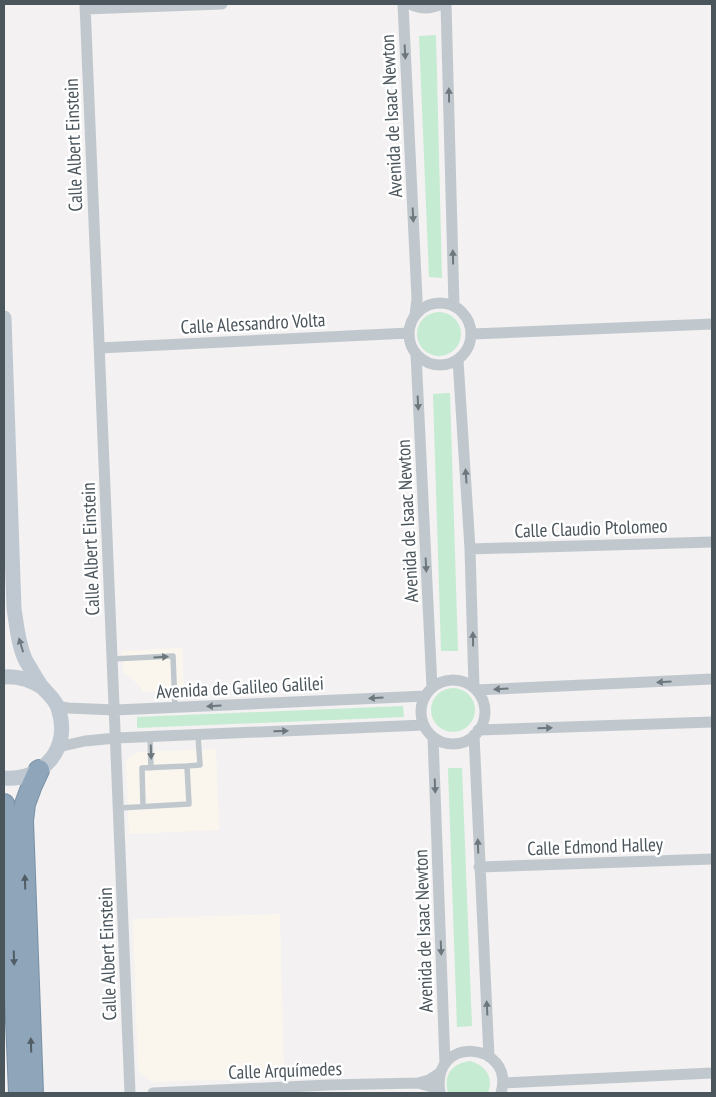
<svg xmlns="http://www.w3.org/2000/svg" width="716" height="1097" font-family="'PT Sans Narrow',sans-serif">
<rect width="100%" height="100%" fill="#f3f1f1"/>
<path fill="#fbf6ed" d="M182 648 184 691 142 692V688L126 674H123L122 651Z
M216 749 219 830 129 834 126 760 137 752Z
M280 914 284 1078 151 1082 138 1070 133 919Z"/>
<path fill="#c5ebd2" d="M436 35 442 278 429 277 419 36Z
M417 334a22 22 0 1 1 44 0a22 22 0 1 1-44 0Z
M450 393 458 651H441L433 394Z
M431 710a22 22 0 1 1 44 0a22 22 0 1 1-44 0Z
M403 706 404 717 137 728V717Z
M448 768H462L472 1026 457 1027Z
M470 1061C486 1066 494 1077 488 1093H448C443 1075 452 1063 470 1061Z"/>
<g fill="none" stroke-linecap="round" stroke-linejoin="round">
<defs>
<path id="motorway" d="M4 804 8 829 19 1093
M33 1093 23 821 25 804 32 785 39 770"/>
</defs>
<use href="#motorway" stroke="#7991a6" stroke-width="22"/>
<path stroke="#c0c8ce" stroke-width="5.5" d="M113 659 173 656 175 707
M150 736 151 768
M187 766 200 765 198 735
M119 808 189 804 187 766 142 768 143 806"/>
<path stroke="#c0c8ce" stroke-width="11" d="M85 4 130 1093
M403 4 417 299 415 315
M410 4C420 9 431 9 441 4
M446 4 454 306
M85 9 222 4
M409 334a31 31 0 1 1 62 0a31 31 0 1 1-62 0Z
M472 334 712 324
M99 348 409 333
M416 354 432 687
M458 360 470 549 474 688
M470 549 712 542
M421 712a32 32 0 1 1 64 0a32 32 0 1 1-64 0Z
M476 690 712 679
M57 706 68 708 115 710 425 696
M478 730 712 722
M474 735 489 1057
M433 737 445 1064
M58 747 85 741 116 738 424 725
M479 867 712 859
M503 1083 712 1073
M153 1093 329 1085 418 1083
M440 1093C430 1033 516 1042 501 1093
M440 1093 432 1087 418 1083 429 1080 441 1072"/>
<path stroke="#bfc8d0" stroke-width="15" d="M4 318 14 609C17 626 18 645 26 661 31 669 36 679 42 687 48 694 55 699 58 708 72 747 44 781 4 778
M4 677C18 676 29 679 42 687"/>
<use href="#motorway" stroke="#8ea5ba" stroke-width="20"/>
</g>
<defs><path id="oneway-solid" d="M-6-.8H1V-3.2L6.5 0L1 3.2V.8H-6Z" transform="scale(1.25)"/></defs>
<g fill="#6d787e">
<use href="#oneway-solid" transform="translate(405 52) rotate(87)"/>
<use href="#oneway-solid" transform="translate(449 95) rotate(-91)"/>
<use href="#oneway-solid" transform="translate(413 215) rotate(87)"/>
<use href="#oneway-solid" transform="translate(453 257) rotate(-91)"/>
<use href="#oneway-solid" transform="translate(418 403) rotate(87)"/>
<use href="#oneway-solid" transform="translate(466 476) rotate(-94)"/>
<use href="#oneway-solid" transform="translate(426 565) rotate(87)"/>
<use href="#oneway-solid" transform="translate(473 639) rotate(-91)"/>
<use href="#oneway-solid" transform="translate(161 657) rotate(-3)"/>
<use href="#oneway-solid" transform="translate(664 682) rotate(177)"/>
<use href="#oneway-solid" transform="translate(501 689) rotate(177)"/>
<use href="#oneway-solid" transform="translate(376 698) rotate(177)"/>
<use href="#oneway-solid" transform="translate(214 706) rotate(177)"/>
<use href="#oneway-solid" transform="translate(545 728) rotate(-2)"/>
<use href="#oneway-solid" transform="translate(281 731) rotate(-2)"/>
<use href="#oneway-solid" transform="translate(151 752) rotate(88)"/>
<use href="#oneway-solid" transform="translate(435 786) rotate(88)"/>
<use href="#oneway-solid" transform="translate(478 846) rotate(-92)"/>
<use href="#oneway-solid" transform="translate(441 948) rotate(88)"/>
<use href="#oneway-solid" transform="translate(487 1008) rotate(-93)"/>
</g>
<use fill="#6d787f" href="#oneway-solid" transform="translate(21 645) rotate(-107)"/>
<g fill="#515d65">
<use href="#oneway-solid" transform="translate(25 882) rotate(-92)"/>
<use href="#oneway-solid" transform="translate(14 958) rotate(88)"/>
<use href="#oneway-solid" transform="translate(31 1045) rotate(-92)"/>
</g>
<g text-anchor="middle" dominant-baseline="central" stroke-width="5" stroke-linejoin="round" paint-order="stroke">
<g font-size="19" fill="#4a555c" stroke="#fff">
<text transform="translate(391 116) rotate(-93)">Avenida de Isaac Newton</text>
<text transform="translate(73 145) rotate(-92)">Calle Albert Einstein</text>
<text transform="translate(253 323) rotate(-3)">Calle Alessandro Volta</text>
<text transform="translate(407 521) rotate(-93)">Avenida de Isaac Newton</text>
<text transform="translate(591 528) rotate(-2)">Calle Claudio Ptolomeo</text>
<text transform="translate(90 549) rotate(-92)">Calle Albert Einstein</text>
<text transform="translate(240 687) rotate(-3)">Avenida de Galileo Galilei</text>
<text transform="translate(595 846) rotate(-2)">Calle Edmond Halley</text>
<text transform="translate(423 931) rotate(-92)">Avenida de Isaac Newton</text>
<text transform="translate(107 954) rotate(-92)">Calle Albert Einstein</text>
<text transform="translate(285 1070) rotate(-2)">Calle Arquímedes</text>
</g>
</g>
<rect width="716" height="1097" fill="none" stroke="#4a555c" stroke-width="10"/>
</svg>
